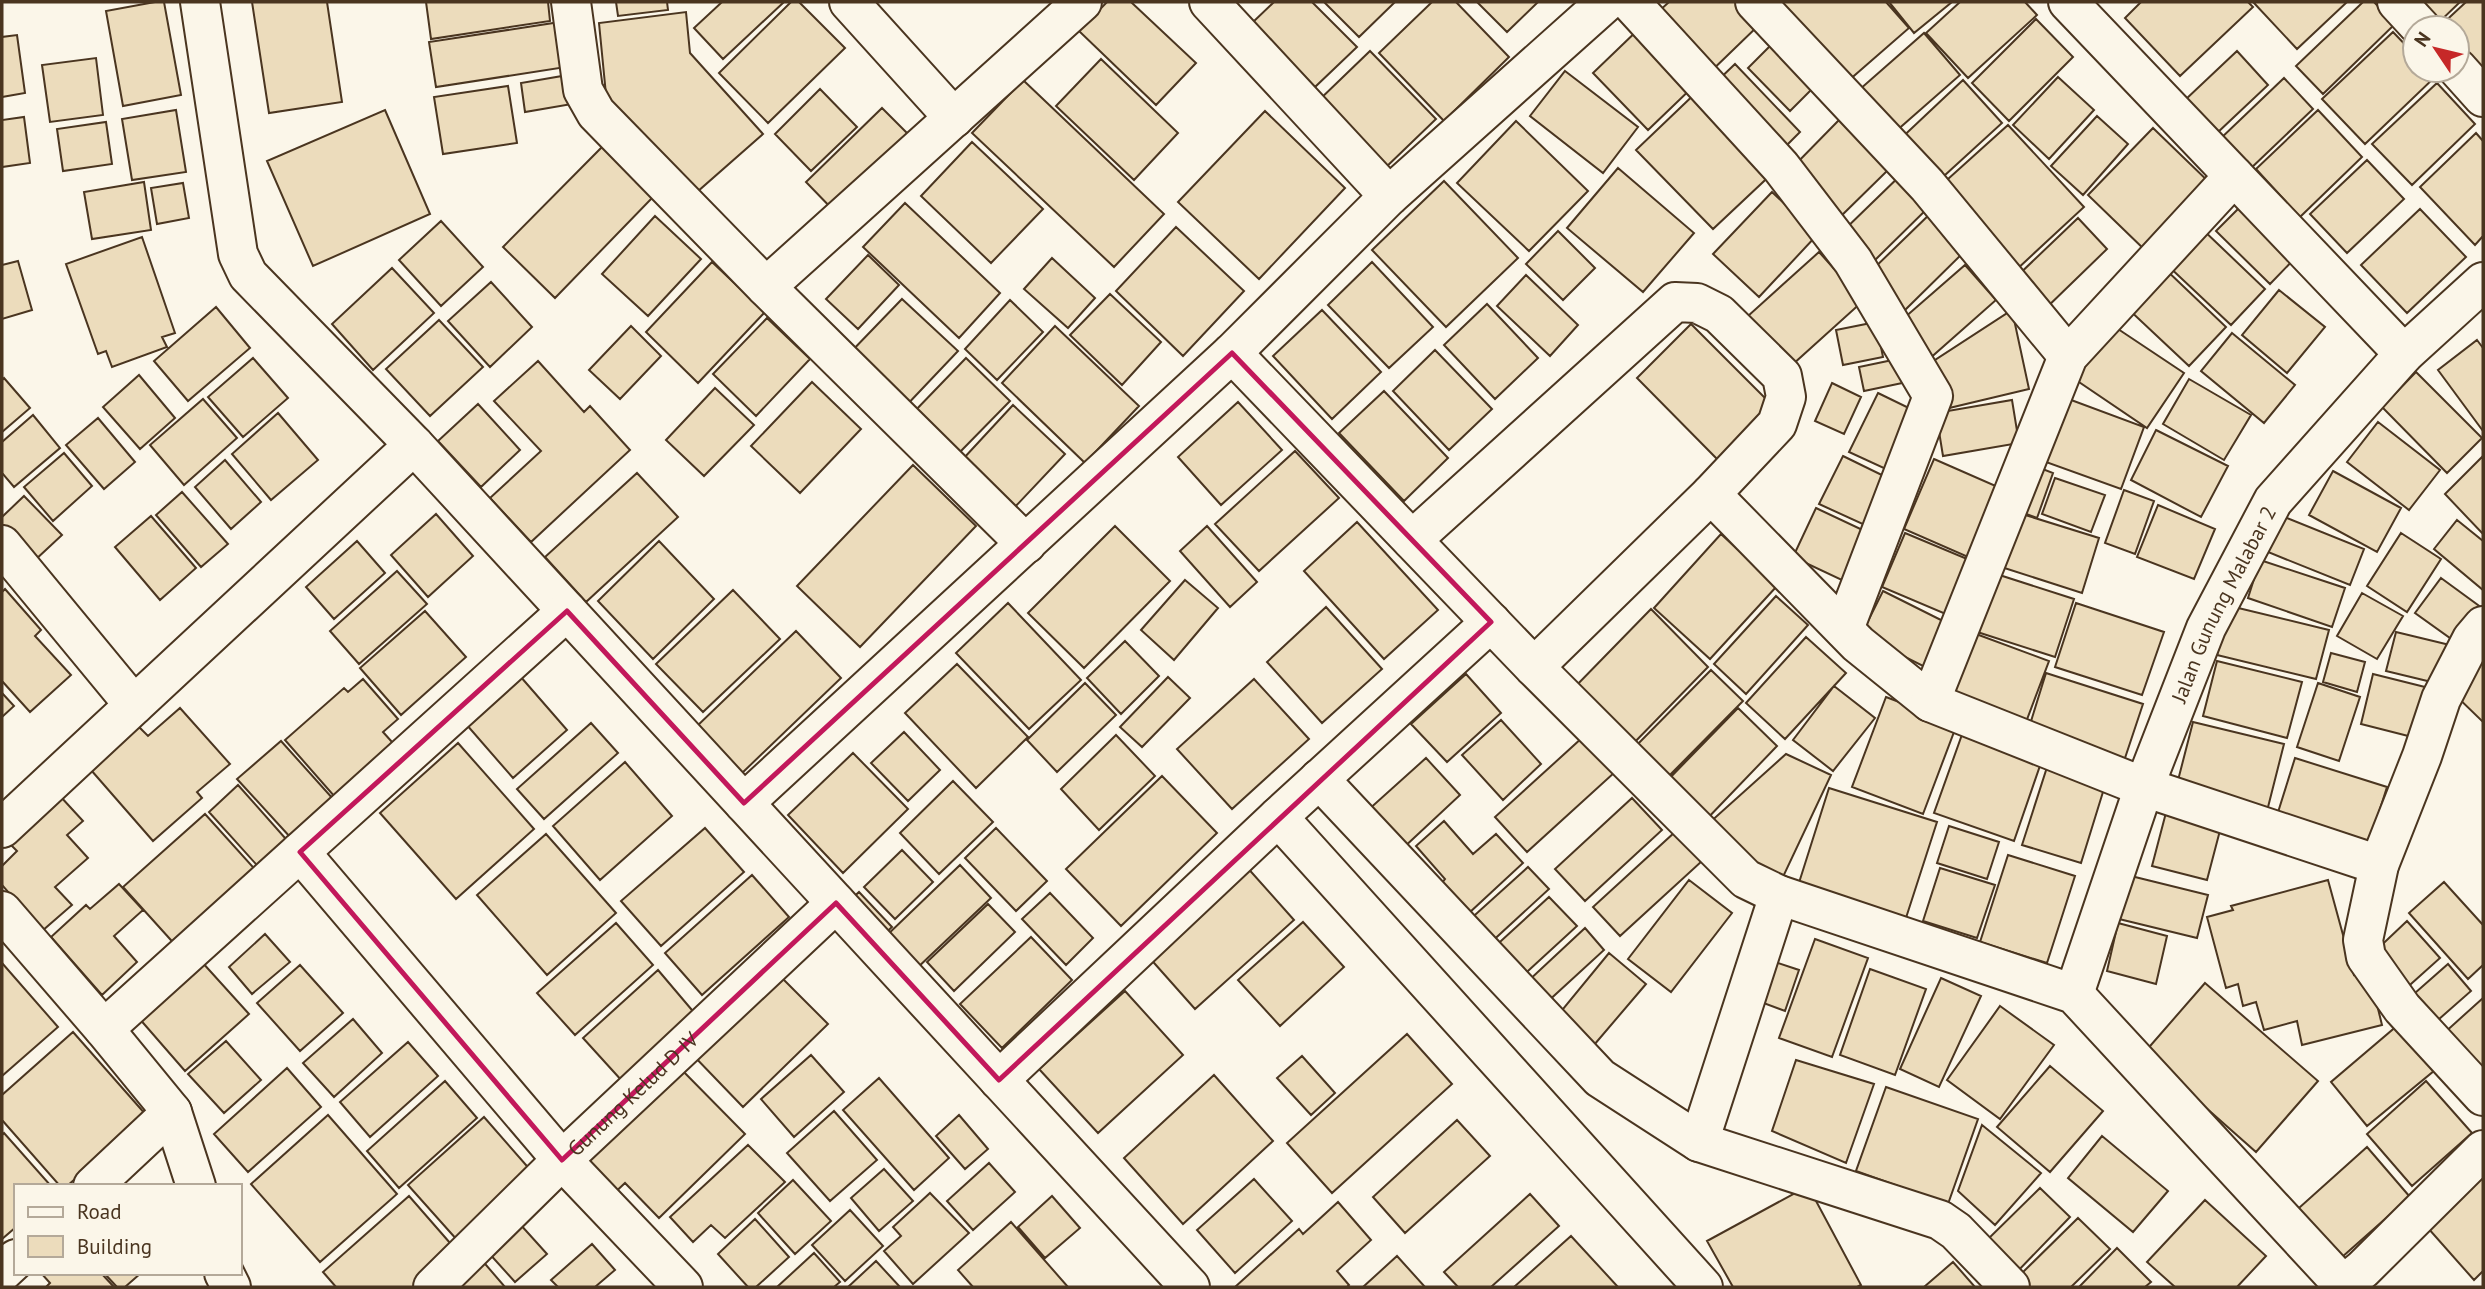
<svg xmlns="http://www.w3.org/2000/svg" width="2485" height="1289" font-family="'PT Sans',sans-serif">
<rect width="100%" height="100%" fill="#fbf6e9"/>
<path fill="#ecdcbc" stroke="#4a3520" stroke-width="2" d="M155 2H164L181 95 123 106 106 11Z
M252 2H327L342 102 269 113Z
M426 2H548L550 21 431 39Z
M616 2H667L668 10 618 16Z
M722 2H784L723 59 694 28Z
M791 2H799L845 48 768 123 719 73Z
M1107 2H1131L1196 63 1156 105 1079 31Z
M1274 2H1312L1357 47 1315 87 1252 23Z
M1324 2H1395L1359 37Z
M1432 2H1456L1509 57 1444 121 1379 53Z
M1477 2H1538L1507 32Z
M1669 2H1740L1761 23 1703 79 1648 21Z
M1771 2H1886L1909 28 1840 88Z
M1889 2H1952L1914 33Z
M1960 2H2025L2037 15 1968 78 1926 33Z
M2141 2H2248L2253 7 2180 76 2125 18Z
M2256 2H2347L2297 49 2254 3Z
M2363 2H2374L2395 24 2323 94 2296 66Z
M2404 2H2460L2433 28Z
M2466 2H2483V73L2457 61V28H2438Z
M686 12 690 53 763 134 689 199 608 115 599 23Z
M2036 19 2073 57 2009 121 1972 83Z
M560 22 566 67 436 87 429 42Z
M1643 25 1698 82 1648 130 1593 73Z
M2393 32 2415 55V70H2429L2435 77 2365 144 2322 99Z
M1924 33 1960 75 1887 139 1851 97Z
M17 35 25 93 2 97V37Z
M1772 44 1813 88 1790 111 1748 68Z
M1370 51 1436 119 1382 171 1316 103Z
M2237 51 2268 85 2217 133 2185 100Z
M96 58 103 115 50 122 42 65Z
M1101 59 1178 133 1134 180 1056 106Z
M1735 64 1800 132 1776 156 1711 87Z
M1565 71 1638 127 1603 173 1530 116Z
M568 75 572 104 525 112 521 83Z
M2058 77 2094 110 2049 159 2013 125Z
M2284 78 2313 109 2248 171 2219 140Z
M1023 80 1164 214 1114 267 972 133Z
M1963 80 2002 123 1933 186 1895 144Z
M2437 83 2475 124 2412 185 2372 144Z
M508 86 517 143 443 154 434 97Z
M1702 87 1779 167 1713 229 1636 150Z
M820 89 857 127 811 171 775 134Z
M882 108 913 139 837 214 806 182Z
M176 110 186 172 132 180 122 119Z
M385 110 430 214 313 266 267 161Z
M2318 110 2362 157 2300 217 2256 169Z
M1265 111 1345 188 1259 279 1178 202Z
M2097 116 2128 144 2083 195 2051 166Z
M24 117 30 163 2 167V120Z
M1839 120 1888 170 1837 220 1788 172Z
M1516 121 1588 191 1529 251 1457 183Z
M106 122 112 164 63 171 57 129Z
M2008 125 2084 207 2015 271 1938 188Z
M2153 128 2213 186 2148 253 2088 195Z
M2476 133 2483 141V236L2475 245 2420 187Z
M972 142 1043 209 991 263 921 196Z
M602 147 653 197 555 298 503 247Z
M2367 160 2404 199 2347 253 2310 214Z
M1618 168 1694 233 1643 292 1567 228Z
M1907 169 1937 199 1871 264 1840 234Z
M1444 181 1518 258 1446 327 1372 250Z
M144 182 151 230 92 239 84 192Z
M183 183 189 218 157 224 151 188Z
M1772 192 1817 235 1759 297 1713 254Z
M2246 201 2301 252 2270 284 2216 231Z
M905 203 1000 293 959 338 863 247Z
M2420 209 2466 257 2407 313 2361 265Z
M1933 211 1969 247 1904 311 1868 274Z
M655 216 701 259 648 316 602 274Z
M2078 218 2107 249 2042 312 2012 281Z
M441 221 483 267 441 306 399 260Z
M2199 226 2265 289 2231 325 2165 263Z
M1176 227 1244 291 1183 356 1116 291Z
M1558 231 1595 268 1563 300 1526 264Z
M142 237 175 333 162 337 167 347 112 367 106 351 98 354 66 264Z
M1819 252 1863 301 1792 365 1748 316Z
M868 255 899 285 858 329 826 299Z
M1052 258 1095 298 1068 328 1024 289Z
M18 261 32 310 2 319V265Z
M712 262 765 312 698 383 646 332Z
M1372 262 1433 327 1389 368 1328 305Z
M1965 265 1996 300 1928 360 1896 325Z
M2162 266 2226 327 2189 366 2125 306Z
M392 268 434 313 373 370 332 324Z
M1526 275 1578 325 1550 356 1497 306Z
M491 282 532 327 490 367 448 321Z
M2279 290 2325 327 2287 373 2242 335Z
M1110 294 1161 342 1122 385 1070 335Z
M902 299 958 351 902 410 846 357Z
M1010 300 1043 332 997 380 965 349Z
M1487 304 1538 358 1495 399 1444 345Z
M216 307 250 348 188 401 154 361Z
M1322 310 1381 372 1332 419 1273 356Z
M2012 310 2029 389 1945 409 1932 362Z
M767 318 810 359 756 416 713 374Z
M439 320 483 367 430 416 386 369Z
M1876 322 1883 357 1843 365 1836 330Z
M1691 324 1776 409 1721 463 1637 378Z
M2112 325 2184 373 2147 428 2076 380Z
M631 326 661 356 620 399 589 370Z
M1055 326 1139 406 1085 463 1002 383Z
M2232 333 2295 385 2264 423 2201 371Z
M2477 340 2483 348V431L2438 370Z
M1435 350 1492 409 1449 450 1393 391Z
M1907 357 1912 381 1864 391 1859 367Z
M253 358 288 398 243 437 208 397Z
M966 358 1010 401 957 455 912 414Z
M538 361 584 412 590 406 630 450 531 542 490 498 541 451 494 401Z
M2416 372 2482 438 2447 473 2382 407Z
M139 375 175 418 140 449 103 407Z
M4 378 30 408 2 432V380Z
M2189 379 2251 415 2224 460 2163 424Z
M812 382 861 429 800 493 751 446Z
M1832 383 1861 397 1844 434 1815 421Z
M715 388 754 425 704 476 666 440Z
M1384 391 1448 458 1404 501 1339 433Z
M1878 393 1915 411 1888 470 1849 452Z
M2055 394 2144 427 2121 489 2032 457Z
M203 399 237 438 184 485 150 445Z
M2012 400 2019 443 1943 456 1936 413Z
M1238 402 1282 450 1221 505 1178 457Z
M478 404 520 450 481 487 438 441Z
M1013 405 1065 454 1014 508 963 459Z
M278 413 318 460 271 500 232 454Z
M33 415 60 448 14 487 2 473V442Z
M98 418 135 462 104 489 66 445Z
M2378 422 2440 470 2409 510 2347 462Z
M2156 430 2228 466 2201 517 2131 480Z
M1295 451 1339 498 1259 571 1215 524Z
M64 453 92 486 53 521 24 487Z
M1843 456 1890 479 1867 526 1819 504Z
M2483 456V534L2445 494Z
M1934 459 1998 487 1968 557 1904 529Z
M225 460 261 502 231 529 195 487Z
M2027 463 2053 473 2037 518 2010 508Z
M913 465 976 526 860 647 797 586Z
M2333 471 2401 508 2377 552 2309 515Z
M637 473 678 517 586 602 545 557Z
M2055 478 2105 495 2091 532 2042 514Z
M2124 490 2154 501 2135 554 2105 543Z
M182 492 228 544 201 567 156 515Z
M24 496 62 535 34 561 2 527V517Z
M2158 505 2215 529 2194 579 2137 557Z
M1816 508 1869 533 1846 582 1793 557Z
M2009 510 2099 538 2082 593 1992 564Z
M436 514 473 556 428 597 391 555Z
M151 516 196 568 160 600 115 547Z
M2282 516 2364 549 2350 585 2268 552Z
M2457 520 2483 541V590L2434 549Z
M1357 522 1438 610 1384 659 1304 571Z
M1115 526 1170 581 1084 668 1028 613Z
M1207 526 1257 582 1230 607 1180 551Z
M1905 533 1972 561 1948 615 1882 587Z
M2401 533 2441 559 2407 612 2367 586Z
M1721 534 1777 586 1710 659 1654 608Z
M357 541 385 573 334 619 306 587Z
M659 541 714 599 653 659 598 601Z
M2260 560 2345 588 2332 627 2248 598Z
M397 571 427 604 359 664 330 631Z
M1987 571 2074 599 2055 657 1968 629Z
M2441 578 2482 608 2457 643 2415 613Z
M1185 580 1218 608 1174 660 1141 630Z
M5 589 41 630 35 636 71 675 30 712 2 681V592Z
M733 590 780 639 703 712 656 664Z
M1883 591 1947 623 1925 667 1861 635Z
M2362 593 2403 616 2377 659 2337 636Z
M1776 596 1808 625 1746 694 1714 664Z
M1008 603 1081 680 1029 729 956 653Z
M2076 603 2164 632 2142 695 2055 667Z
M2230 606 2329 630 2316 679 2217 655Z
M1326 607 1382 669 1322 723 1267 662Z
M1651 609 1708 667 1628 749 1570 692Z
M425 611 466 657 401 715 360 668Z
M796 631 841 678 740 775 695 728Z
M1968 631 2049 661 2023 730 1943 701Z
M2396 632 2454 646 2444 685 2386 671Z
M1806 637 1846 673 1785 739 1746 703Z
M1125 641 1159 676 1121 714 1087 678Z
M2331 653 2365 662 2357 692 2323 682Z
M2483 656V722L2451 691Z
M2217 661 2302 682 2287 738 2203 716Z
M957 664 1028 737 976 788 905 713Z
M1711 670 1743 701 1659 786 1627 755Z
M2046 673 2143 704 2123 764 2027 734Z
M1466 674 1501 713 1447 762 1411 724Z
M2373 674 2437 690 2424 740 2361 724Z
M520 676 567 730 513 778 466 724Z
M1168 677 1190 698 1142 747 1120 727Z
M363 679 398 719 383 732 401 752 342 805 285 740 344 688 348 692Z
M1254 679 1309 739 1232 809 1177 749Z
M1085 683 1116 715 1057 772 1027 740Z
M2318 683 2360 697 2339 761 2297 747Z
M1834 686 1875 718 1833 771 1793 740Z
M2 693 14 706 2 717Z
M1886 697 1957 724 1923 814 1852 787Z
M180 708 230 764 197 792 202 798 153 841 91 770 139 727 148 736Z
M1738 708 1777 746 1702 824 1662 786Z
M1501 720 1541 764 1503 800 1462 755Z
M2193 722 2284 744 2266 815 2175 792Z
M591 723 618 753 544 819 517 789Z
M1964 729 2043 757 2014 841 1934 813Z
M904 732 940 770 908 801 871 763Z
M1116 735 1155 776 1099 830 1061 789Z
M1583 737 1615 772 1527 852 1495 817Z
M281 741 334 800 291 838 237 779Z
M458 743 534 829 456 899 380 813Z
M853 753 908 809 843 873 788 815Z
M1786 754 1831 775 1782 879 1737 856 1708 824Z
M1426 758 1460 795 1401 850 1367 811Z
M2295 758 2387 787 2366 853 2274 825Z
M2049 761 2107 779 2081 863 2022 845Z
M625 762 672 816 600 880 553 826Z
M1162 776 1217 833 1121 926 1066 869Z
M953 781 993 822 939 874 900 833Z
M238 785 293 847 264 873 209 812Z
M1829 788 1937 822 1904 924 1797 889Z
M60 796 83 821 67 835 88 858 55 887 72 905 42 931 2 885V866L17 851 8 842Z
M1632 798 1662 830 1585 901 1555 869Z
M2168 805 2223 819 2207 880 2152 866Z
M205 814 261 876 179 949 123 887Z
M1444 821 1473 854 1496 834 1523 863 1469 913 1442 883 1445 879 1416 846Z
M1949 826 1999 842 1987 879 1937 863Z
M705 828 744 872 661 946 621 901Z
M996 828 1047 881 1016 911 965 858Z
M1675 832 1702 861 1620 936 1593 907Z
M546 834 616 913 547 975 477 895Z
M902 850 933 882 895 919 864 887Z
M2008 855 2075 876 2047 963 1980 942Z
M960 865 991 898 915 970 884 938Z
M1245 865 1294 920 1195 1009 1147 955Z
M1528 867 1549 889 1487 946 1466 923Z
M1940 868 1995 885 1977 938 1923 921Z
M752 875 789 917 702 995 665 953Z
M2131 876 2208 895 2197 938 2119 919Z
M1689 880 1732 913 1671 992 1628 959Z
M2328 880 2354 975 2369 972 2382 1025 2302 1045 2297 1021 2264 1030 2256 1002 2243 1006 2238 984 2226 988 2207 917 2233 910 2231 906Z
M2444 882 2483 925V965L2468 979 2409 913Z
M119 884 143 910 114 936 137 962 102 995 51 937 86 905 90 909Z
M859 892 892 927 879 939 846 904Z
M1050 893 1093 938 1066 965 1022 919Z
M1549 897 1577 926 1517 981 1490 951Z
M988 904 1015 932 954 991 927 962Z
M2407 921 2440 958 2402 992 2370 956Z
M1303 922 1344 967 1280 1026 1238 980Z
M616 923 653 965 575 1035 537 993Z
M2118 923 2167 936 2156 984 2107 971Z
M1585 928 1604 950 1545 1004 1526 983Z
M265 934 290 962 252 994 229 967Z
M1031 937 1072 980 1002 1048 960 1004Z
M1815 939 1868 958 1832 1057 1779 1038Z
M1609 953 1646 984 1594 1045 1558 1015Z
M201 961 249 1014 185 1071 138 1017Z
M1772 961 1799 970 1785 1011 1758 1001Z
M2 963 58 1027 2 1076Z
M2448 964 2471 991 2430 1027 2407 1000Z
M300 965 343 1013 300 1051 257 1003Z
M773 969 828 1024 743 1107 690 1052Z
M1870 969 1926 989 1895 1075 1840 1055Z
M658 970 697 1016 623 1082 583 1038Z
M1941 978 1981 996 1939 1087 1900 1069Z
M2205 983 2318 1081 2256 1152 2144 1053Z
M1125 991 1183 1055 1098 1133 1039 1069Z
M2483 998V1065L2471 1064 2443 1034Z
M2000 1006 2054 1045 2000 1119 1947 1080Z
M353 1019 382 1053 334 1097 303 1063Z
M2398 1025 2435 1070 2367 1126 2331 1082Z
M73 1032 147 1116 67 1186H60L2 1120V1095Z
M1407 1034 1452 1084 1332 1193 1287 1143Z
M226 1041 261 1080 224 1113 188 1074Z
M408 1042 438 1076 370 1137 340 1102Z
M811 1055 844 1092 794 1137 761 1099Z
M1302 1056 1335 1093 1311 1115 1277 1078Z
M1796 1060 1874 1084 1846 1163 1772 1131Z
M675 1063 745 1134 659 1218 625 1183 609 1198 575 1162Z
M2050 1066 2103 1111 2050 1172 1997 1127Z
M287 1068 321 1107 248 1172 214 1134Z
M1214 1075 1273 1141 1183 1224 1124 1158Z
M879 1078 949 1158 914 1190 843 1110Z
M445 1081 477 1118 399 1188 367 1151Z
M2426 1081 2472 1133 2412 1186 2367 1134Z
M1886 1087 1978 1119 1948 1204 1856 1171Z
M834 1111 877 1160 830 1201 787 1153Z
M328 1115 397 1194 320 1262 251 1184Z
M959 1115 988 1149 965 1169 936 1136Z
M484 1117 533 1173 458 1241 408 1185Z
M1457 1120 1490 1156 1405 1233 1373 1197Z
M1982 1125 2041 1173 1995 1225 1958 1191Z
M4 1133 51 1186H16V1227L2 1239V1135Z
M2102 1136 2168 1191 2133 1232 2068 1178Z
M748 1145 785 1182 725 1238 711 1225 693 1242 670 1217Z
M2367 1147 2410 1197 2333 1265 2290 1216Z
M2483 1161V1271L2474 1280 2420 1219Z
M989 1163 1015 1192 973 1230 947 1201Z
M884 1169 913 1201 879 1231 851 1198Z
M1254 1179 1292 1221 1235 1273 1197 1230Z
M793 1180 831 1221 795 1254 758 1213Z
M1808 1186 1861 1285 1857 1287H1733L1707 1241Z
M2040 1188 2070 1217 2014 1275 1983 1244Z
M930 1193 969 1233 913 1284 884 1251 901 1236 893 1227Z
M1530 1194 1559 1226 1491 1287H1458L1444 1272Z
M409 1196 457 1251 416 1287H336L323 1272Z
M1052 1196 1080 1228 1045 1258 1018 1227Z
M2205 1200 2266 1256 2237 1287H2175L2147 1262Z
M1338 1202 1371 1240 1337 1271 1349 1285 1347 1287H1235L1299 1229 1303 1234Z
M850 1210 883 1246 845 1281 812 1245Z
M2078 1218 2110 1249 2071 1287H2029L2018 1277Z
M755 1219 789 1257 756 1287H748L718 1254Z
M1011 1222 1068 1287H973L958 1270Z
M519 1223 547 1254 515 1282 487 1251Z
M1571 1236 1618 1287H1514Z
M592 1244 615 1270 595 1287H558L551 1280Z
M2117 1248 2151 1282 2145 1287H2079Z
M814 1253 840 1282 834 1287H777Z
M1397 1256 1425 1287H1363Z
M480 1258 505 1287H448Z
M876 1261 900 1287H848Z
M1953 1262 1975 1287H1924Z
M41 1273H101L114 1287H46L50 1283Z
M104 1273H141L125 1287H117Z"/>
<g fill="none" stroke-linecap="round" stroke-linejoin="round">
<defs>
<g id="street">
<path d="M200 2 238 254 248 275 414 445 1190 1287"/>
<path d="M571 2 583 90 596 113 766 287 1026 544"/>
<path d="M849 2 954 118"/>
<path d="M1209 2 1389 196"/>
<path d="M1630 2 1781 167 1853 261 1933 396 1844 629"/>
<path d="M1755 2 1927 185 2068 356"/>
<path d="M2068 2 2404 354"/>
<path d="M2397 2 2421 28"/>
<path d="M2457 68 2483 97"/>
<path d="M766 287 1082 2"/>
<path d="M1232 353 1534 667 1746 879 1779 895 2074 994 2345 1287"/>
<path d="M1412 540 1675 302 1697 303 1719 314 1782 376 1786 397 1777 424 1711 494 1858 644 1930 702 2144 787 2379 865"/>
<path d="M2 545 134 705"/>
<path d="M2483 626 2472 639 2441 699 2422 756 2379 865 2363 940 2366 957 2402 1008 2483 1096"/>
<path d="M1534 667 1711 494"/>
<path d="M1930 702 2068 356 2234 176"/>
<path d="M1319 779 1600 1078 1699 1142 1940 1220 1956 1231 2010 1287"/>
<path d="M744 803 1232 353 1389 196 1606 2"/>
<path d="M1278 817 1703 1287"/>
<path d="M2 828 414 445"/>
<path d="M300 852 562 1160 683 1287"/>
<path d="M2 911 104 1029 172 1112 196 1186"/>
<path id="s1" d="M2074 994 2144 787 2206 628 2273 501 2404 354 2483 282"/>
<path d="M104 1029 567 611"/>
<path d="M999 1080 1278 817 1491 622"/>
<path d="M1699 1142 1779 895"/>
<path d="M93 1186 172 1112"/>
<path d="M2 1272 16 1259"/>
<path d="M224 1273 231 1287"/>
<path id="s2" d="M433 1287 562 1160 836 903"/>
<path d="M2341 1287 2363 1269 2483 1150"/>
</g>
</defs>
<use href="#street" stroke="#4a3520" stroke-width="42"/>
<use href="#street" stroke="#fbf6e9" stroke-width="38"/>
</g>
<path fill="none" stroke="#c2185b" stroke-width="5" stroke-linejoin="round" d="M1232 353 1491 622 999 1080 836 903 562 1160 300 852 567 611 744 803Z"/>
<g text-anchor="middle" dominant-baseline="central" stroke-width="5" stroke-linejoin="round" paint-order="stroke">
<g font-size="21" fill="#4a3520" stroke="#fbf6e9">
<text stroke="none"><textPath href="#s1" startOffset="418">Jalan Gunung Malabar 2</textPath></text>
<text stroke="none"><textPath href="#s2" startOffset="278">Gunung Kelud D IV</textPath></text>
</g>
</g>
<rect width="2485" height="1289" fill="none" stroke="#4a3520" stroke-width="7"/>
<rect x="14" y="1184" width="228" height="91" fill="#fbf6e9" stroke="#b4a999" stroke-width="2"/>
<rect x="28" y="1207" width="35" height="10" fill="#fbf6e9" stroke="#b4a999" stroke-width="2"/>
<text x="77" y="1219" font-size="21" fill="#4a3520">Road</text>
<rect x="28" y="1236" width="35" height="21" fill="#ecdcbc" stroke="#b4a999" stroke-width="2"/>
<text x="77" y="1254" font-size="21" fill="#4a3520">Building</text>
<g transform="translate(2436 49) rotate(305)"><circle r="33" fill="#fbf6e9" stroke="#b4a999" stroke-width="2"/>
<path d="M0-5L12 26L0 18L-12 26Z" fill="#c62828"/>
<text y="-10" font-size="19" font-weight="bold" text-anchor="middle" fill="#4a3520">N</text>
</g>
</svg>
